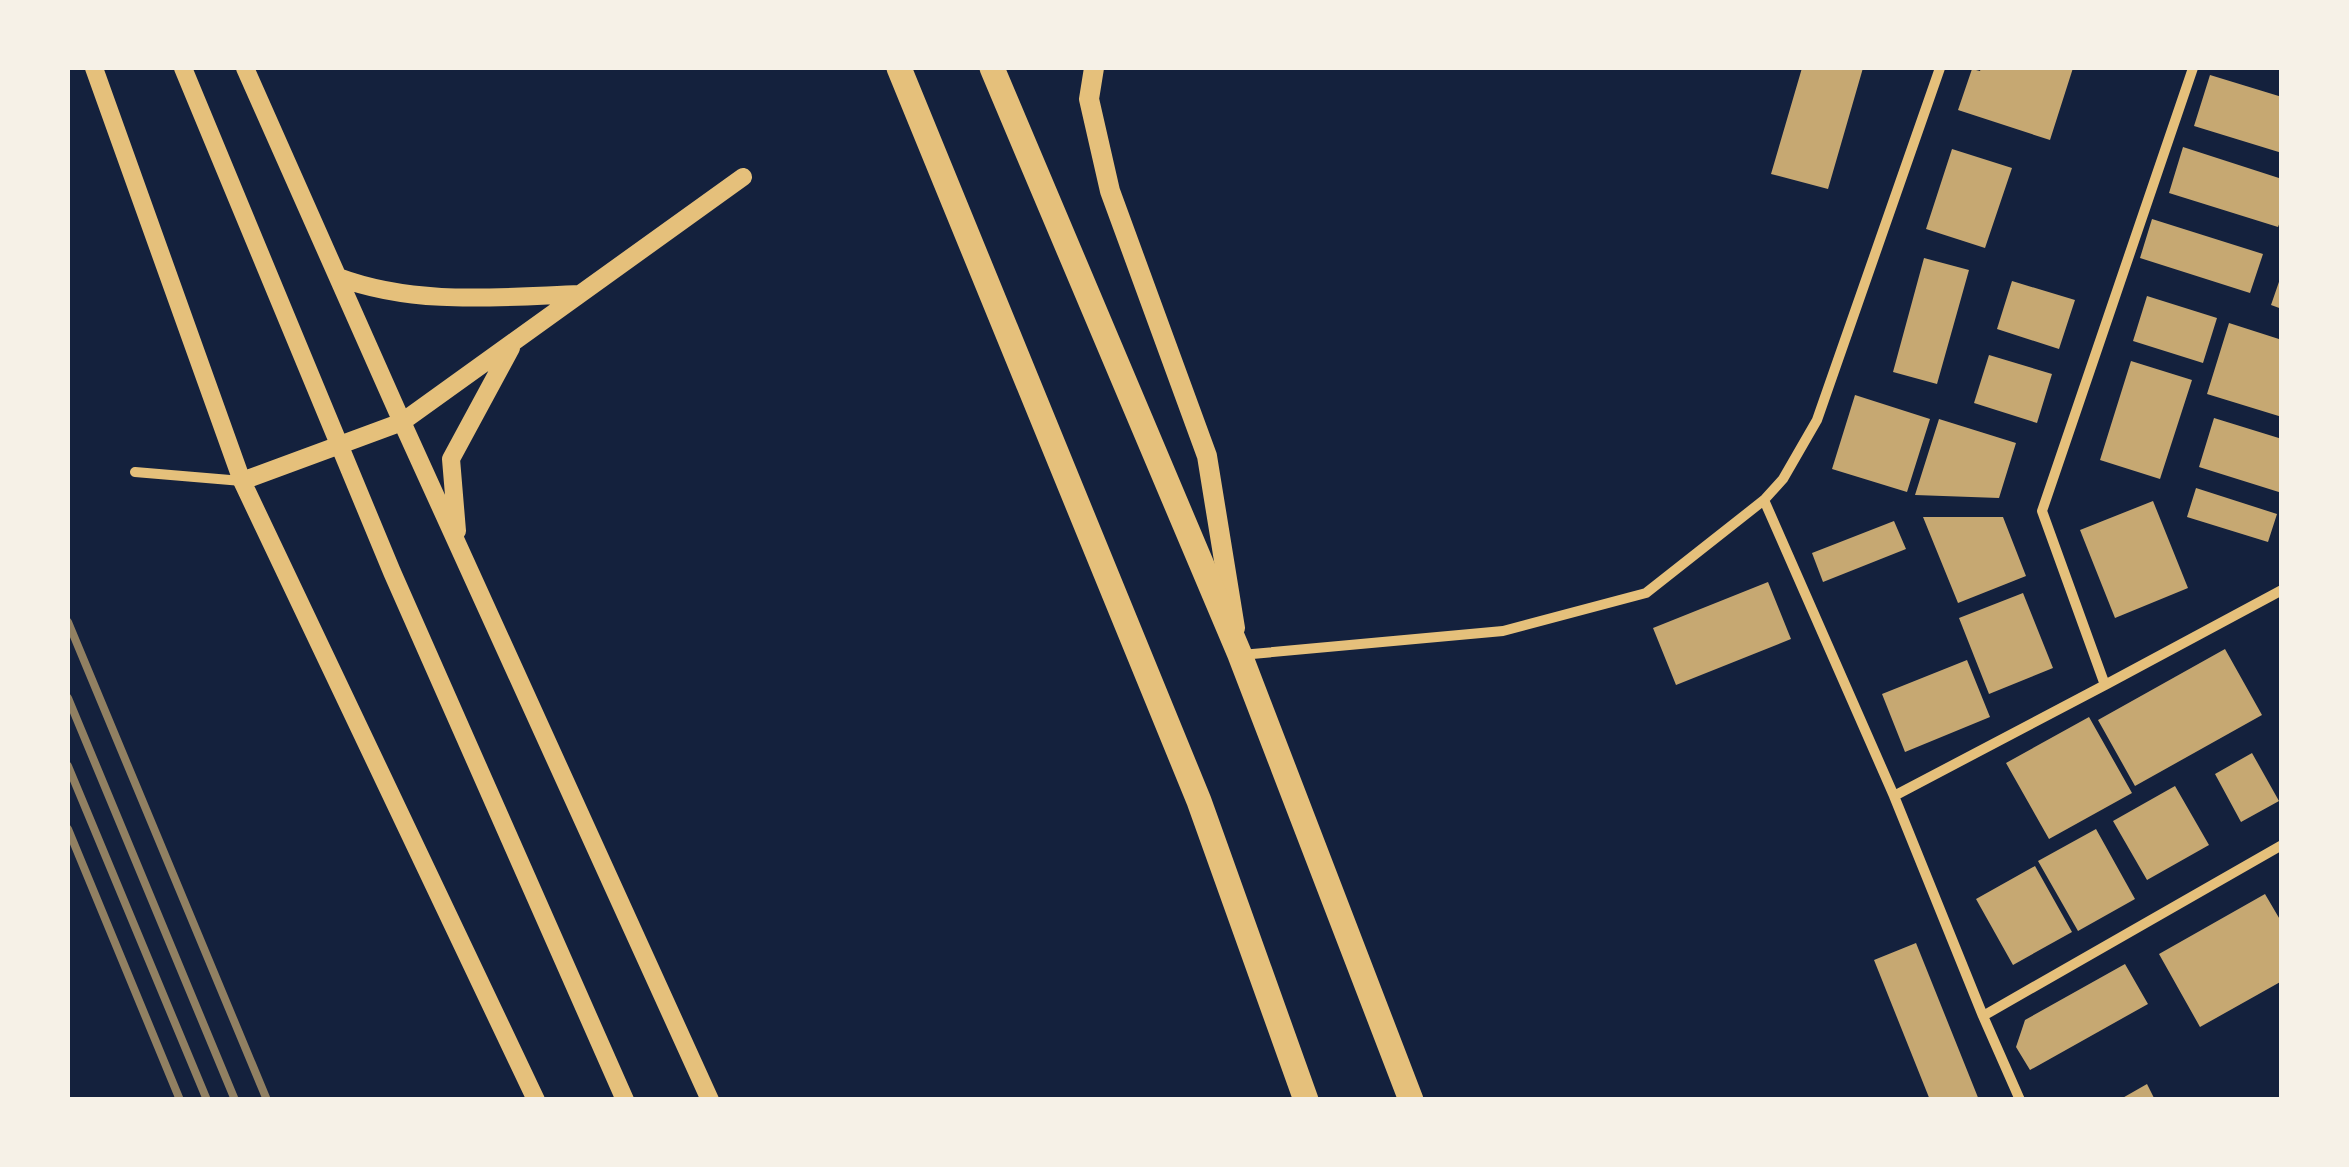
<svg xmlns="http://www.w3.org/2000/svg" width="2349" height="1167" font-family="'Libre Baskerville',serif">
<rect width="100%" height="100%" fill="#14213d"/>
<path fill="#c6a872" d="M1802 68H1863L1828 189 1771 174Z
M1981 68H2073L2050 140 1958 110 1972 69 1980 71Z
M2210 75 2282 97V153L2194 126Z
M2183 147 2282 179V217L2278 227 2169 193Z
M1952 149 2012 168 1985 248 1926 229Z
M2152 219 2263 254 2250 293 2140 258Z
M1924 258 1969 270 1937 384 1893 372Z
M2281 276H2282V309L2271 305Z
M2012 281 2075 300 2059 349 1997 329Z
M2147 296 2217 318 2203 363 2133 341Z
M2229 323 2282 340V417L2207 394Z
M1989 355 2052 374 2037 423 1974 403Z
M2131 361 2192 380 2160 479 2100 460Z
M1855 395 1930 419 1907 492 1832 469Z
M2214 418 2282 439V493L2199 467Z
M1939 419 2016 443 1999 498 1915 495Z
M2196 488 2277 514 2268 542 2187 517Z
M2153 501 2188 588 2115 618 2080 530Z
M1923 517H2003L2026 576 1958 603Z
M1894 521 1906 549 1823 582 1812 553Z
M1768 582 1791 639 1676 685 1653 628Z
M2023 593 2053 668 1989 694 1959 618Z
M2225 649 2262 715 2135 786 2098 720Z
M1967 660 1990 717 1905 752 1882 694Z
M2089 717 2132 793 2049 839 2006 763Z
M2252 753 2279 801 2241 822 2215 774Z
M2175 786 2209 845 2147 880 2113 821Z
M2096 829 2135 899 2078 931 2038 861Z
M2035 866 2072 932 2013 965 1976 899Z
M2265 894 2282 923V981L2200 1027 2159 954Z
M1916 943 1979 1100H1930L1874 960Z
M2125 964 2148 1004 2030 1070 2016 1047 2025 1020Z
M2147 1084 2155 1100H2119Z"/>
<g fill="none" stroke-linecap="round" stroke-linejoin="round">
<path stroke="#e5c07b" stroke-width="10" d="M135 472 242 481
M1764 500 1894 796 1983 1016 2020 1100
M1241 655 1503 631 1646 593 1764 500 1783 479 1817 420 1940 68
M2105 685 2282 590
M1894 796 2105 685 2042 511 2193 68
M1983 1016 2282 845"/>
<path stroke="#e5c07b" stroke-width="18" d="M94 68 242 481 536 1100
M183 68 392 572 625 1100
M245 68 402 422 710 1100
M338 277C415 306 499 297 580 294
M242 481 402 422 743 177
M457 531 451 459 511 348"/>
<path stroke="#e5c07b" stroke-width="20" d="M1094 68 1089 99 1110 191 1207 456 1235 628"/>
<path stroke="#e5c07b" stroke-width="25" d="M899 68 1199 801 1306 1100
M992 68 1240 655 1411 1100"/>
<path stroke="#918062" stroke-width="8" d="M68 622 267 1100
M68 698 235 1100
M68 766 207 1100
M68 829 180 1100"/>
</g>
<rect width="2349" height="1167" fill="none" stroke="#f6f1e7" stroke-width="140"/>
</svg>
